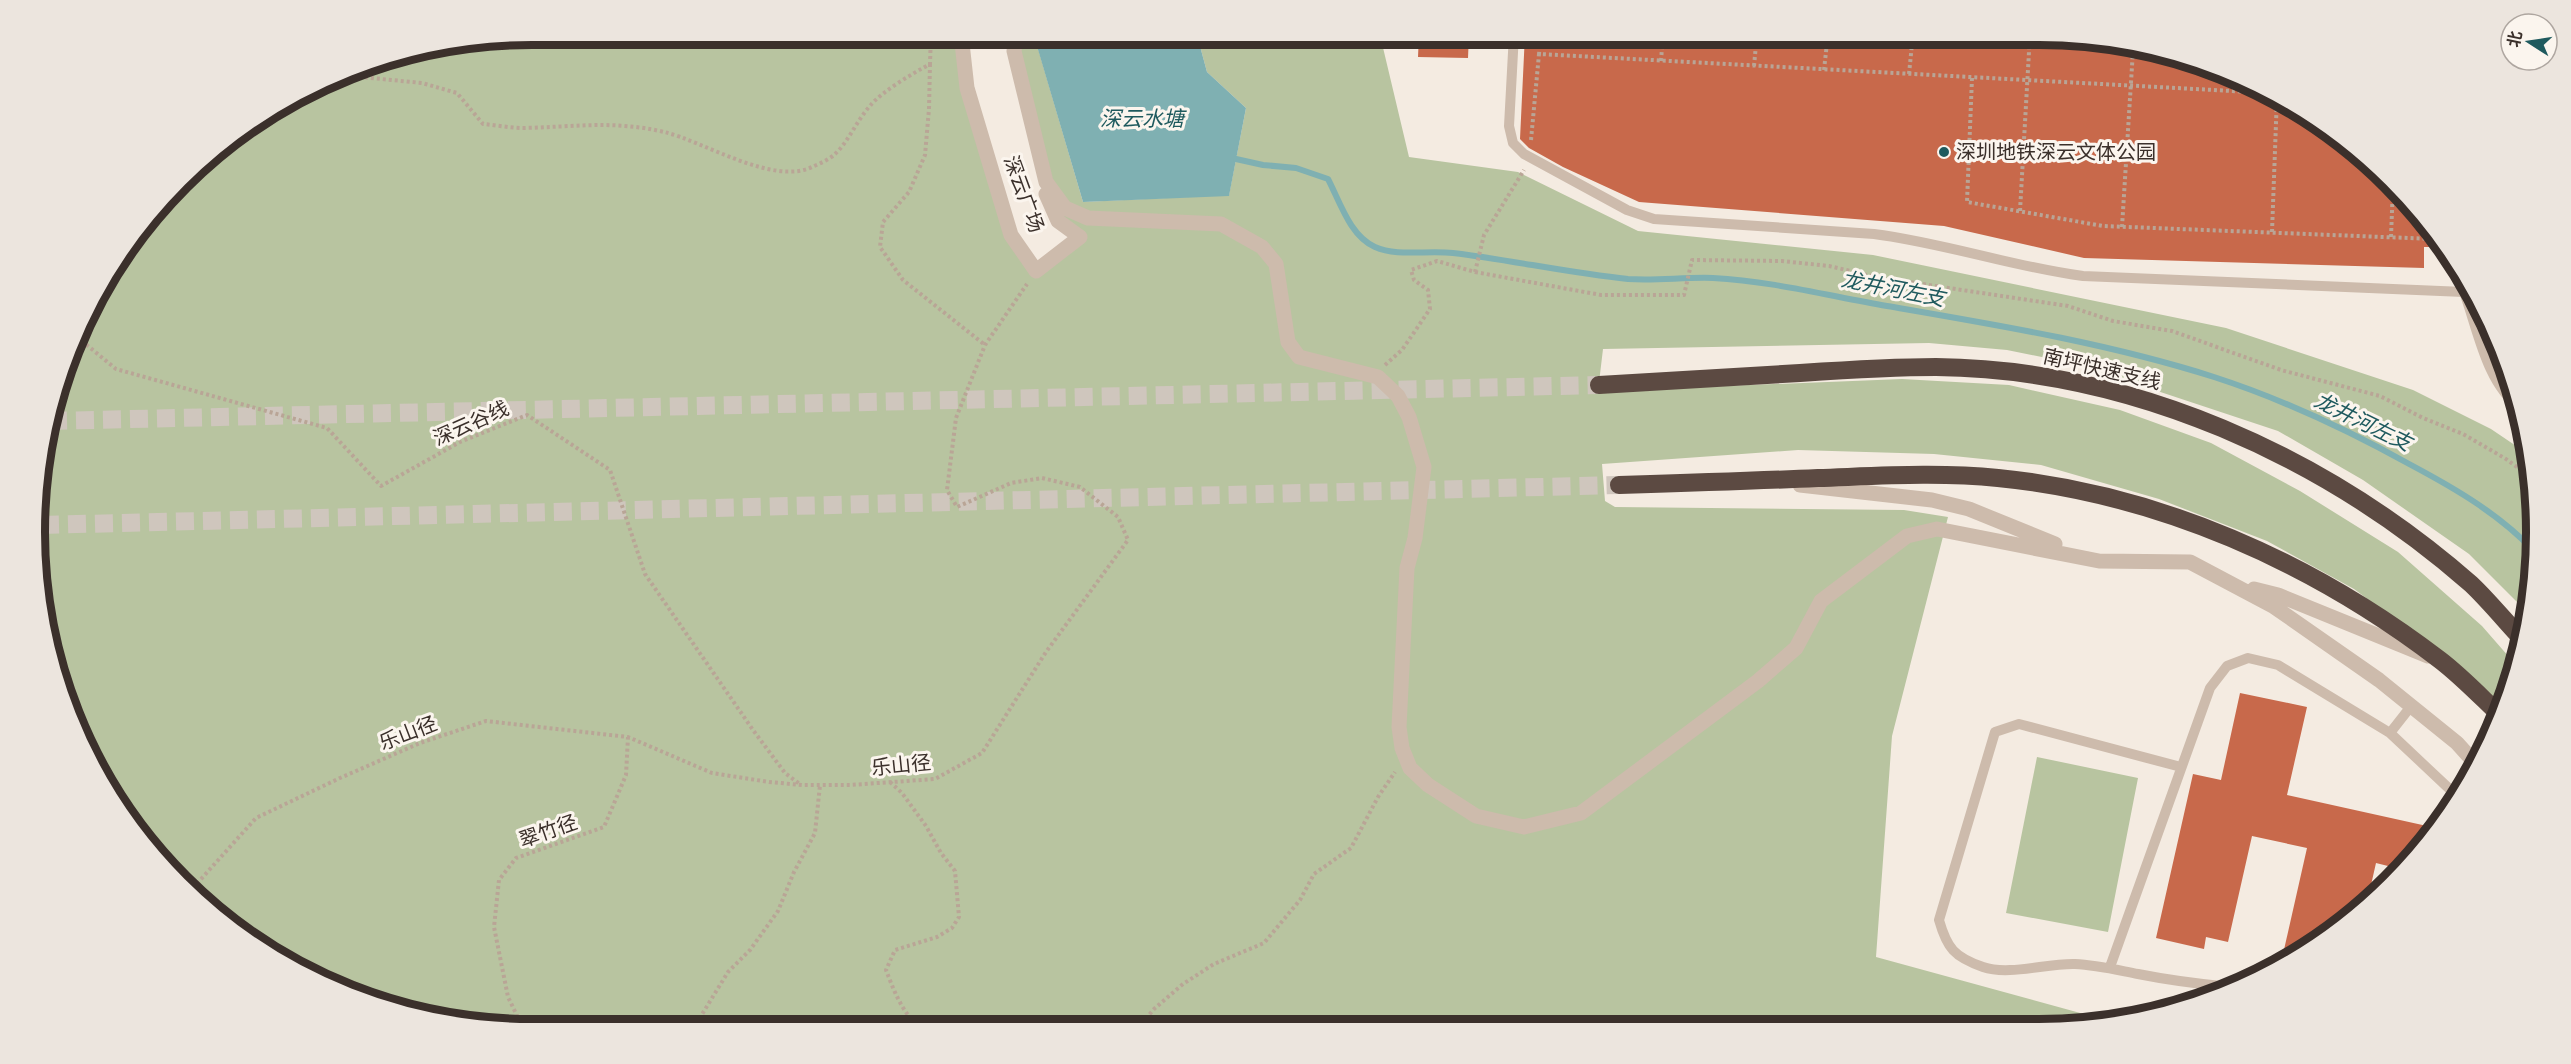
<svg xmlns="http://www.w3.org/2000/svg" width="2571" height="1064" font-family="'Fira Sans Condensed','Noto Sans SC',sans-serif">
<rect width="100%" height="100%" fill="#f4ebe1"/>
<path fill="#b8c4a0" d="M532 35H961L1011 235 1036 271 1079 237 1058 221 1014 35H1036H1034L1083 202 1229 195 1246 108 1207 72 1197 35H1380L1409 157 1518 172 1638 231 1873 255 2226 328 2413 390 2491 429 2528 454C2536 503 2540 565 2528 613L2469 554 2363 480 2278 431 2076 364 2007 350 1929 343 1603 349 1598 391 1902 379 2009 385 2120 410 2211 443 2300 491 2398 552 2482 626 2516 665 2510 692 2502 708 2458 666 2354 589 2267 541 2159 499 2041 465 1934 454 1798 450 1602 464 1605 501 1615 507 1904 510 1948 517 1892 736 1876 957 2113 1022 2104 1025 532 1029 372 1003 229 926 118 808 73 723 44 629 39 467 61 372 101 284 204 158 284 101 372 61Z
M2037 757 2138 778 2108 932 2006 913Z"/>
<path fill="#7fb0b2" d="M1036 34 1197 35 1207 72 1246 108 1229 196 1083 202 1034 36Z"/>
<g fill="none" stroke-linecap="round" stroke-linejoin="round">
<path stroke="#7fb0b2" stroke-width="6" d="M1236 159 1263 165 1296 168 1328 179C1340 202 1350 236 1375 247 1397 257 1427 250 1453 253 1511 260 1569 273 1628 279 1656 281 1684 277 1713 278 1772 281 1829 296 1887 306 1997 325 2107 343 2214 377 2282 399 2348 430 2411 465 2456 489 2499 514 2534 551"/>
</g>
<path fill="#c8694b" d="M1419 34H1469L1468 58 1418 57Z
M1525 34H2039L2199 61 2287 101 2367 158 2433 229 2445 247H2424V268L2084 258 1944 226 1639 202 1563 167 1529 148 1520 139Z
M2240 693 2307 707 2287 795 2436 828 2400 869 2376 863 2366 907 2281 963 2307 848 2252 836 2228 942 2206 937 2204 949 2156 938 2193 774 2221 780Z"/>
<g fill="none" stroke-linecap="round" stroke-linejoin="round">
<path stroke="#cfc6bd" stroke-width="18" stroke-dasharray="18 9" stroke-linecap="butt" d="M49 421 1599 385
M41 525 1619 485"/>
<path stroke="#b9a596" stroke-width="4" stroke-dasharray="3 3" stroke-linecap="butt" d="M1541 34 1539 54 2270 93
M1661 61 1663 34
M930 64 929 109 925 155 909 192 883 222 880 247 903 280 985 345
M1754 66 1757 34
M1824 70 1828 34
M1909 74 1913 34
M341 75 422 83 457 93 483 124C496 125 510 128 523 128 573 127 614 120 664 132 703 141 773 186 812 167 819 164 830 159 835 154 849 141 857 120 870 106 882 91 912 74 930 64L931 34
M1972 78 1967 202 2103 226 2434 239V230
M1531 140 1539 54
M2020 211 2030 34
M2122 227 2133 50
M2272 232 2277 96
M2391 237 2393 185
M1475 272 1601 295H1684L1692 260 1782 261 1829 266 1876 277 2068 306 2113 321 2172 331 2281 370 2380 396 2423 418 2463 434 2506 459 2532 478
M77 337 116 369 327 428 381 486 460 442 527 415 610 470 645 574 753 730 785 773 801 785
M1385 365 1402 350 1430 309 1428 290 1414 280 1411 270 1437 261 1475 272 1484 235 1524 170
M890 782 902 793 926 826 941 853 955 871 959 917 952 928 937 937 895 950 886 970C894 991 903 1015 921 1028
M193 888 256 818 340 778 420 743 486 721 628 737 712 773 769 782 802 785H850L935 779 982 753 1046 652 1128 540 1118 517 1080 487 1042 478 1011 483 957 507 947 490 956 418 985 345 1027 284
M523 1028 508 997 494 927 499 880 516 858 604 827 626 775 628 737
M1138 1028 1154 1009 1183 984 1214 964 1264 943 1300 900 1314 874 1351 848 1378 797 1395 772
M693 1029 728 972 750 950 778 911 794 872 815 833 820 785"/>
<path stroke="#cdbbac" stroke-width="10" d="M1514 34 1509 126 1513 143 1524 154 1627 210 1654 219 1874 234C1945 243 2013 267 2083 276L2464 292
M2471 289 2464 292C2478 330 2486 382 2520 408
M2390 733 2458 797
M2181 767 2019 724 1995 732 1939 920C1947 948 1954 957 1983 967 2009 976 2047 963 2075 964 2097 965 2117 970 2138 974 2168 980 2199 984 2230 987
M2110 967 2210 688 2227 666 2248 658 2278 665 2390 733 2412 705"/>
<path stroke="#cdbbac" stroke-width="15" d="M961 34 967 88 1011 235 1036 271 1080 237 1058 221 1046 194
M1017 34 1014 51 1046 182 1065 208 1088 218 1221 224 1262 247 1276 264 1288 342 1299 357 1378 377 1398 396 1409 417 1424 467 1415 538 1407 568 1399 727 1402 748 1410 768 1428 785 1476 816 1524 827 1581 813 1758 681 1796 648 1821 601 1907 536 1937 529 2099 561 2190 562 2273 606 2379 680 2457 743 2475 763
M1800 485 1932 500 1969 509 2055 544
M2254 589 2278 595 2428 656"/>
<path stroke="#5c4a42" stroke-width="18" d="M1599 385C1666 381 1733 377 1800 373 1845 370 1891 367 1936 367 2132 369 2325 456 2471 584 2489 601 2505 621 2522 639
M1619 485C1685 483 1751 481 1818 478 1878 476 1938 472 1998 478 2159 494 2312 562 2440 660 2461 676 2480 696 2499 714"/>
</g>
<circle fill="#1f5a5e" stroke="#fbf5ee" stroke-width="2" cx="1944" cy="152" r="6"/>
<g text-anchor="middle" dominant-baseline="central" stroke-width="6" stroke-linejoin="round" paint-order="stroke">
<g font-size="20" fill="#3b302b" stroke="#fbf5ee" text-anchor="start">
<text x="1956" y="152">深圳地铁深云文体公园</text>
</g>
<g font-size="20" fill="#3b302b" stroke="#fbf5ee">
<text transform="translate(1024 194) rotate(70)">深云广场</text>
<text transform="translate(2102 369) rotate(13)">南坪快速支线</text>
<text transform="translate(471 423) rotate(-24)">深云谷线</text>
<text transform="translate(408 733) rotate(-21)">乐山径</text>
<text transform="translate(901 765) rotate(-6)">乐山径</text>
<text transform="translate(548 831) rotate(-19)">翠竹径</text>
</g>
<g font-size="21" font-style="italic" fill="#1f5a5e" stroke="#fbf5ee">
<text x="1142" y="119">深云水塘</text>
<text transform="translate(1893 289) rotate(11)">龙井河左支</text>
<text transform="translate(2363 422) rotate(26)">龙井河左支</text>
</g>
</g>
<path d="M0 0H2571V1064H0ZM532 45H2039A487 487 0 0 1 2526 532V532A487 487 0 0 1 2039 1019H532A487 487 0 0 1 45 532V532A487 487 0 0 1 532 45Z" fill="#ece5de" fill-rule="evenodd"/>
<path fill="none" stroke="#3b302b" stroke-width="8" d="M532 45H2039A487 487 0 0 1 2526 532V532A487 487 0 0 1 2039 1019H532A487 487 0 0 1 45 532V532A487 487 0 0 1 532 45Z"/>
<g transform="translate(2529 42) rotate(282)"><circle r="28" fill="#fbf5ee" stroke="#aea6a0" stroke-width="1.5"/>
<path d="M0-4.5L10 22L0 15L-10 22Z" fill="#1f5a5e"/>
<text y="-9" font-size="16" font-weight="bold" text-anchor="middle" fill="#3b302b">北</text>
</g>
</svg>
